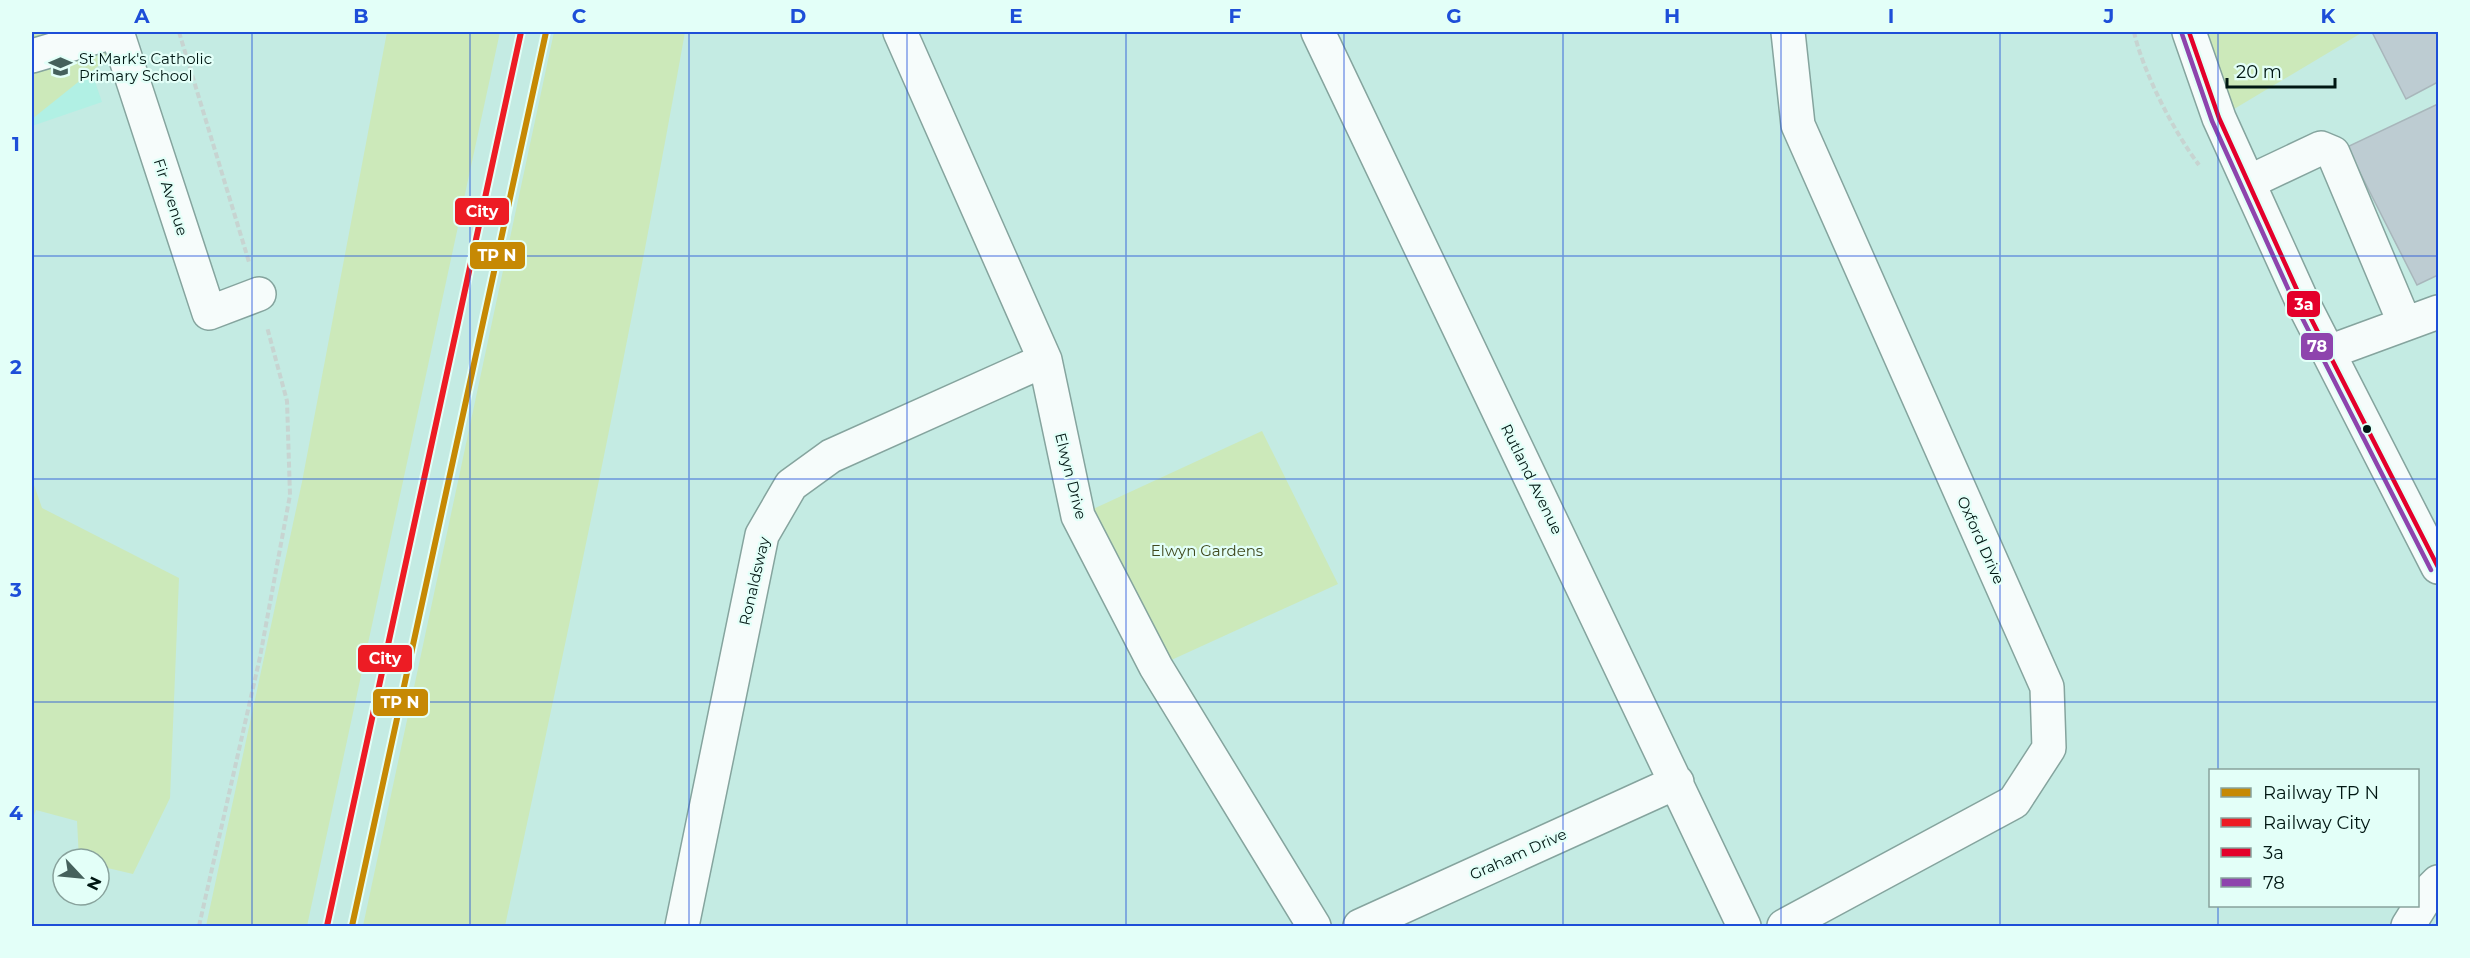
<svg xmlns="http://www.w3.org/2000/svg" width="2470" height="958" font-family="Montserrat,sans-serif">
<rect width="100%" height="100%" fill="#c4ebe3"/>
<path fill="#b1f0e4" d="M32 32H78L102 102 32 126Z"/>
<path fill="#cce9ba" d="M32 32H116L122 47 32 119Z
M387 32H500L307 926H206L302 482Z
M554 32H685C632 331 569 629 505 926H363Z
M2189 32H2363L2219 118Z
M1262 431 1338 584 1156 667 1078 516Z
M32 479 42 508 179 578 170 798 133 874 99 866V859H79L77 821 36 810 32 821Z"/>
<path fill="#bdccd2" stroke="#a8b6bb" stroke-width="1.5" d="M2372 32H2438V82L2406 99Z
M2438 104V275L2417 285 2347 147Z"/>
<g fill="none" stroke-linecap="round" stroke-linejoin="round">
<defs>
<path id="minor" d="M117 32 209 313 259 294
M900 32 1045 360 1078 516 1156 667 1314 926
M1318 32 1744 926
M2189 32 2219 118 2302 301 2438 567
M32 56 113 32
M2249 182 2321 148 2333 153 2405 324
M2329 352 2438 312
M682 926 762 535 791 485 831 456 1045 360
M1360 926 1677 782
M1784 926 2014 802 2049 748 2047 687 1798 125 1788 32
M2408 926 2431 889 2438 882"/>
</defs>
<use href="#minor" stroke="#85a49e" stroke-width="36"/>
<path stroke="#c7d4d1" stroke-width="4" stroke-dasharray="6 3" stroke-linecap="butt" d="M179 32 249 262
M2134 32C2143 72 2174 132 2199 165
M199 926 260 657 290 495 287 401 267 327"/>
<use href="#minor" stroke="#f6fcfb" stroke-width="33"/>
<defs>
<path id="bus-1" d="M2189 32 2219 118 2302 301 2438 567"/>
<path id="bus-2" d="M2182 34 2212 121 2295 304 2431 570"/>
</defs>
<use href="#bus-1" stroke="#e3fff8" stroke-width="9"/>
<use href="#bus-2" stroke="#e3fff8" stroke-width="9"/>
<use href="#bus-1" stroke="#e4002b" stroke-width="4.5"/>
<use href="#bus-2" stroke="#8e44ad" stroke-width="4.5"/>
<defs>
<path id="rail-1" d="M352 926 546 32"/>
<path id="rail-2" d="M327 926 521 32"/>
</defs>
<use href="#rail-1" stroke="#e3fff8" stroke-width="10"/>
<use href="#rail-2" stroke="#e3fff8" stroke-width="10"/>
<use href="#rail-1" stroke="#c68904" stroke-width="6"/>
<use href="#rail-2" stroke="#ed1c24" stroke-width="6"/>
</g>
<path fill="none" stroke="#1d4ed8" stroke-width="1.5" stroke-opacity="0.55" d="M252 32V926M470 32V926M689 32V926M907 32V926M1126 32V926M1344 32V926M1563 32V926M1781 32V926M2000 32V926M2218 32V770M32 256H2438M32 479H2438M32 702H2438M2218 906V926"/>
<defs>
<symbol id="school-bare" viewBox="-9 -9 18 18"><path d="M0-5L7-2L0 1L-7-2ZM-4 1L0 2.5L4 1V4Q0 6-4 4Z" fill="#45615c" stroke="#e3fff8" stroke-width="2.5" paint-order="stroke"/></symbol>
</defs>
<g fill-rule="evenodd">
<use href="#school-bare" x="44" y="50" width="33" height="33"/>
</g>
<circle fill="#001713" stroke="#e3fff8" stroke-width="2" cx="2367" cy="429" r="5"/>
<g text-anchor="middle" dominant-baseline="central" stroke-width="4.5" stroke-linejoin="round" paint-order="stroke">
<g font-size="15" fill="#001713" stroke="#e3fff8" text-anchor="start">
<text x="79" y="58">St Mark's Catholic<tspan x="79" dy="17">Primary School</tspan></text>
</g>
<g font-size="15" fill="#001713" stroke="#e3fff8">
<text transform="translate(171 197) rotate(72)">Fir Avenue</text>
<text transform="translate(1071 476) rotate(76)">Elwyn Drive</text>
<text transform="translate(1532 479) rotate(64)">Rutland Avenue</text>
<text transform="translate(1981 540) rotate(66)">Oxford Drive</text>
<text transform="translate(754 581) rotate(-77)">Ronaldsway</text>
<text transform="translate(1518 854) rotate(-24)">Graham Drive</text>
</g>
<g font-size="15" fill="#3f491d" stroke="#e3fff8">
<text x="1207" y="550">Elwyn Gardens</text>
</g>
</g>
<g stroke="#e3fff8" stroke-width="2">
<rect x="454" y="197" width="56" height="29" rx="6" fill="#ed1c24"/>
<rect x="469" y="241" width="57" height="29" rx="6" fill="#c68904"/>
<rect x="2286" y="290" width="35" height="28" rx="6" fill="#e4002b"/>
<rect x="2300" y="332" width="34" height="29" rx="6" fill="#8e44ad"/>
<rect x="357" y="644" width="56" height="29" rx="6" fill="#ed1c24"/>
<rect x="372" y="688" width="57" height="29" rx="6" fill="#c68904"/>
</g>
<g font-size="16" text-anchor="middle" font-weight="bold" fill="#fff">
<text x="482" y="217">City</text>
<text x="497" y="261">TP N</text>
<text x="2304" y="310">3a</text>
<text x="2317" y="352">78</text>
<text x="385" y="664">City</text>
<text x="400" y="708">TP N</text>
</g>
<rect width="2470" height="958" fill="none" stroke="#e3fff8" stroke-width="66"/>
<rect x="2209" y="769" width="210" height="138" fill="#e3fff8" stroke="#88a29c" stroke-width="1.5"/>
<rect x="2221" y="788" width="30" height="9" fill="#c68904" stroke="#88a29c" stroke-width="1.5"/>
<text x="2263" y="799" font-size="18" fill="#001713">Railway TP N</text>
<rect x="2221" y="818" width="30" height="9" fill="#ed1c24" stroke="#88a29c" stroke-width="1.5"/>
<text x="2263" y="829" font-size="18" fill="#001713">Railway City</text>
<rect x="2221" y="848" width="30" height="9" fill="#e4002b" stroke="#88a29c" stroke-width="1.5"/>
<text x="2263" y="859" font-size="18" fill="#001713">3a</text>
<rect x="2221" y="878" width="30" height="9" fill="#8e44ad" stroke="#88a29c" stroke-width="1.5"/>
<text x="2263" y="889" font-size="18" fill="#001713">78</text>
<g transform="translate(81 877) rotate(116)"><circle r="28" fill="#e3fff8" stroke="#88a29c" stroke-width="1.5"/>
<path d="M0-4.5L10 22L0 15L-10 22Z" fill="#45615c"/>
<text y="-9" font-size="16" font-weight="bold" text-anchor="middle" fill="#001713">N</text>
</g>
<path d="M2227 78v9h108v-9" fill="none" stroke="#001713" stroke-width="3"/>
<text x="2236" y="78" font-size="18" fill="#001713" stroke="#e3fff8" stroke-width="4.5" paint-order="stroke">20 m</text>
<rect x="33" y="33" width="2404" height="892" fill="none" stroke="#1d4ed8" stroke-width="2"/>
<g font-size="20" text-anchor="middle" font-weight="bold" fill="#1d4ed8">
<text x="142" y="23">A</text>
<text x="361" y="23">B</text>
<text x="579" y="23">C</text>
<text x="798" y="23">D</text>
<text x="1016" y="23">E</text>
<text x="1235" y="23">F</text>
<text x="1454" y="23">G</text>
<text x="1672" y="23">H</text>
<text x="1891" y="23">I</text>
<text x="2109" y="23">J</text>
<text x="2328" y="23">K</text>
<text x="16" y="151">1</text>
<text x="16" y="374">2</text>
<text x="16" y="597">3</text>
<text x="16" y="820">4</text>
</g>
</svg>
